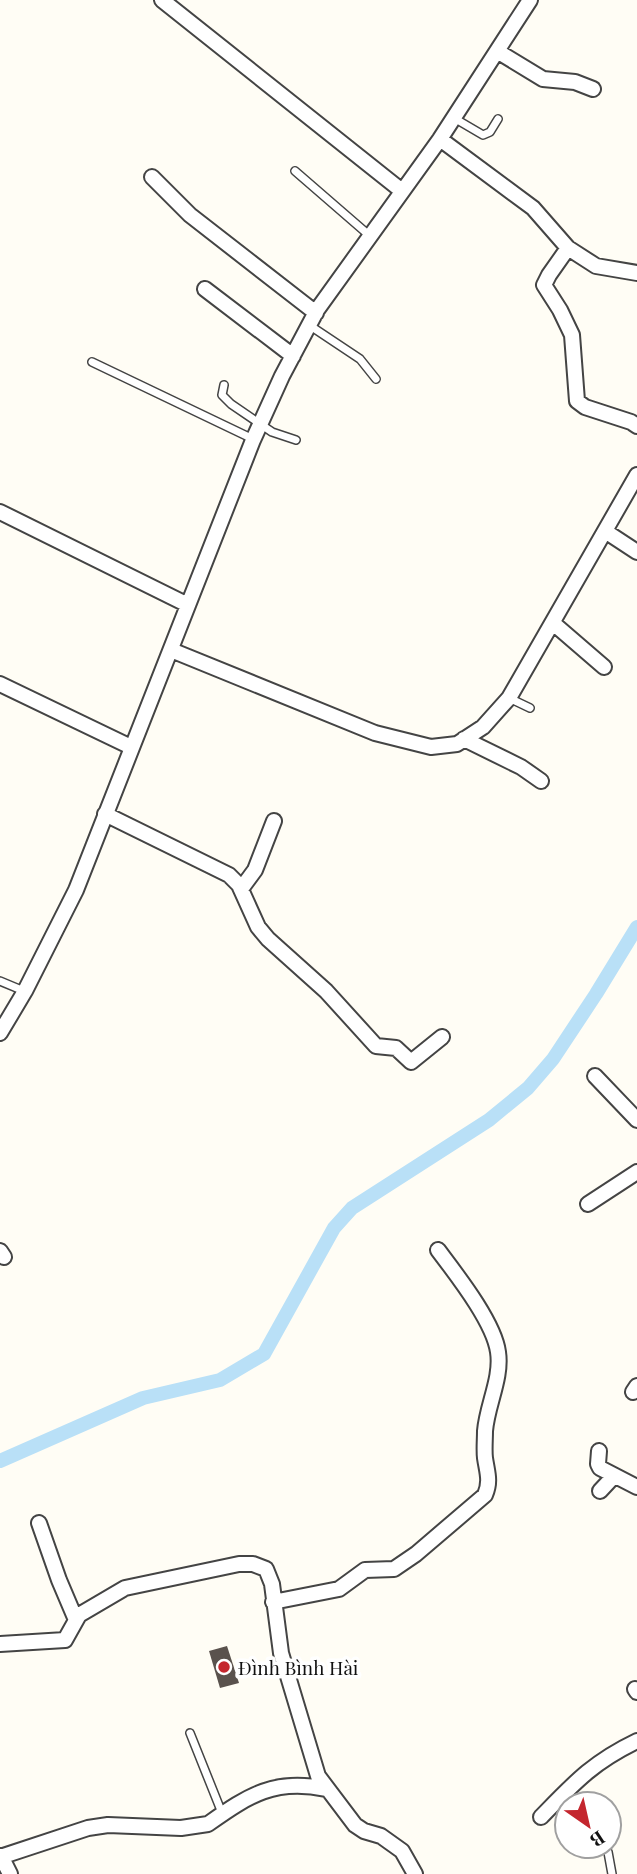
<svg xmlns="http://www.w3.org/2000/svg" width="637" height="1874" font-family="'Playfair Display',serif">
<rect width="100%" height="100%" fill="#fffdf5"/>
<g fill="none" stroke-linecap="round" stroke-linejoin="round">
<path stroke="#b9e0f7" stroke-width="14" d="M0 1461 143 1398 220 1380 264 1354 334 1228 352 1208 489 1120 528 1088 553 1059 596 994 637 927"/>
</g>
<path fill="#5a524d" d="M227 1646 239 1683 220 1688 209 1651Z"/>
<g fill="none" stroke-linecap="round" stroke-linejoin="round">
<defs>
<path id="service" d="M454 118 483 135 490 132 498 119
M295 171 370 236
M309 325 360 359 376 379
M92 362 253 439
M224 385 222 395 231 404 272 432 296 440
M509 698 530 708
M0 981 24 991
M190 1733 222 1813
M602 1846 608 1852 612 1874
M582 1847 593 1846"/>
<path id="minor" d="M162 0 402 191
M497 51 543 79 575 82 593 89
M440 139 533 208 568 248 596 266 637 273
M152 177 190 215 316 313
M568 248 549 275 544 285 560 310 572 335 577 401 585 407 631 422 637 426
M205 289 293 356
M0 512 188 605
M605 531 637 552
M553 623 604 667
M171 650 375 733 431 747 457 744 483 727 509 698 637 475
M0 684 131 747
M464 739 521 767 541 781
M105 814 229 875 239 885 258 927 268 939 326 991 376 1046 396 1048 411 1062 442 1037
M241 889 255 870 274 821
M0 1033 25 991 76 890 253 440 282 376 317 310 440 139 530 0
M595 1076 637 1120
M588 1204 637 1172
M0 1251 4 1257
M633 1392 637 1386
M599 1451 598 1464 600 1468 637 1487
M600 1491 614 1476
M39 1523 59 1580 76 1620
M273 1602 339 1589 365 1570 394 1569 416 1554 485 1495C491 1481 487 1472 485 1458 484 1450 485 1440 485 1431 487 1405 502 1378 498 1352 494 1322 456 1274 438 1250
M0 1644 65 1640 79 1615 125 1588 239 1564H253L266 1569 272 1584 281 1653 318 1776 355 1825 364 1831 381 1836 402 1851 415 1874
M635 1689 637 1692
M541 1817C574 1783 593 1762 637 1741
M1 1856 10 1874
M0 1857 88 1828 108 1825 181 1828 208 1824C249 1795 275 1778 326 1789"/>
</defs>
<use href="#service" stroke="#444" stroke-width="10"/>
<use href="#minor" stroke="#444" stroke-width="18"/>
<use href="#service" stroke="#fff" stroke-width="7"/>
<use href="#minor" stroke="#fff" stroke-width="14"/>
</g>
<circle fill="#c4262e" stroke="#fff" stroke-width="2.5" cx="224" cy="1667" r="7"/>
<g text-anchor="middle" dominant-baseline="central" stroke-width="7" stroke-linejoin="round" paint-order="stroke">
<g font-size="19" fill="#111" stroke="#fff" text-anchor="start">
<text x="238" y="1667">Đình Bình Hài</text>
</g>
</g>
<g transform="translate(588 1825) rotate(146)"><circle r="33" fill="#ffffff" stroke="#a0a0a0" stroke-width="2"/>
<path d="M0-5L12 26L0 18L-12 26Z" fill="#c4262e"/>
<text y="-10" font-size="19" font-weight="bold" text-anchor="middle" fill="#111111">B</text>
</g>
</svg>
